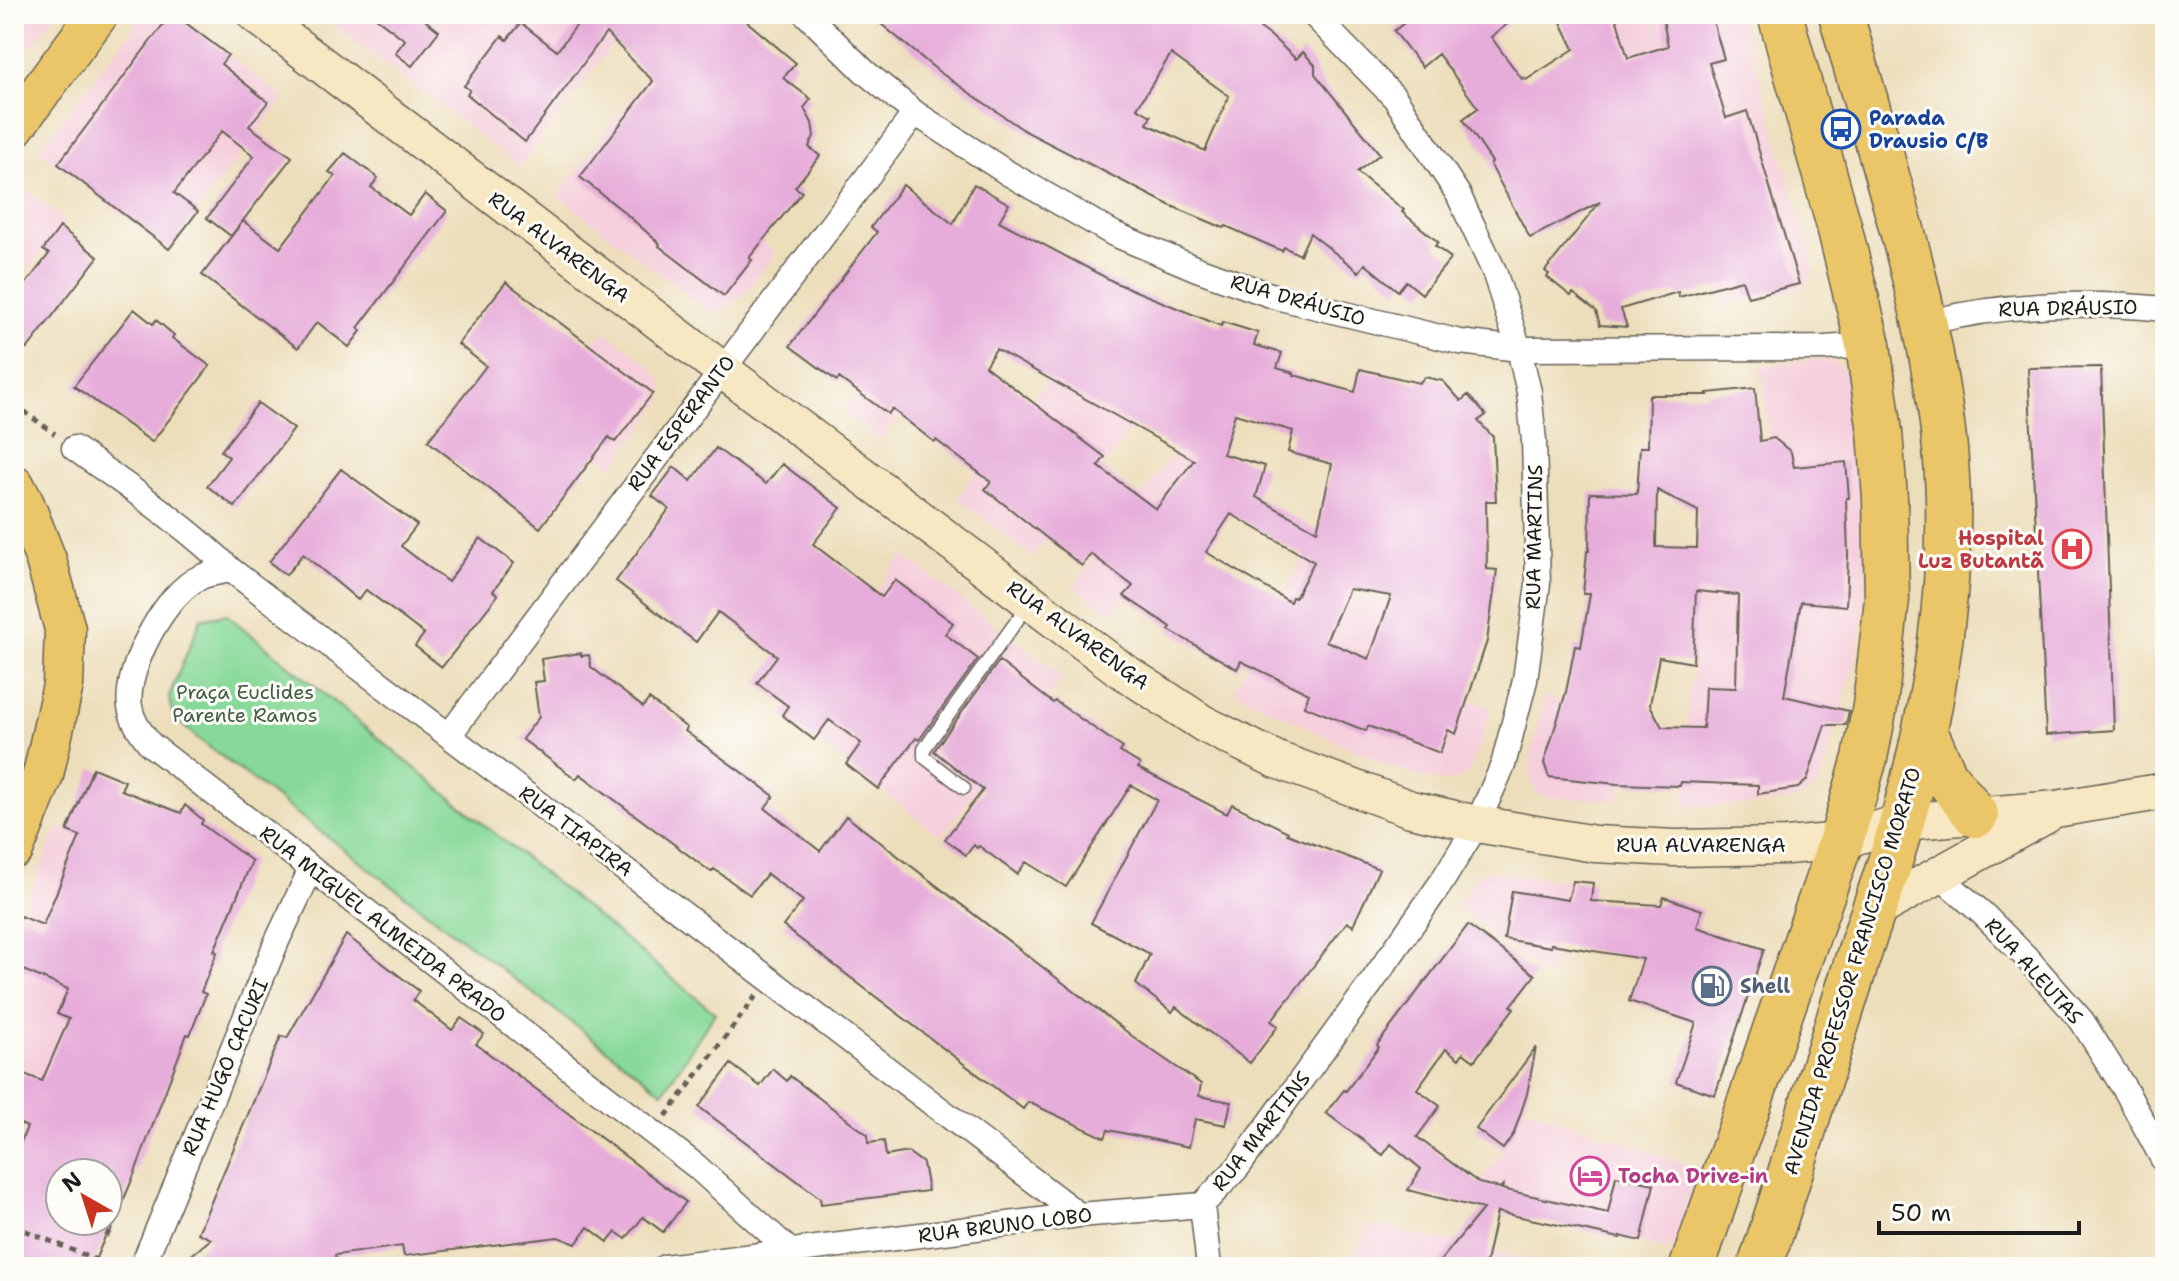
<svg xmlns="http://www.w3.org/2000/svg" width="2179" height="1281" font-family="'Shantell Sans',sans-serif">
<rect width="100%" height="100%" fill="#fdfcf7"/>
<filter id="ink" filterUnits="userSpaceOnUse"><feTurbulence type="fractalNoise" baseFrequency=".0125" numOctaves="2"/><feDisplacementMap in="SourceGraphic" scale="16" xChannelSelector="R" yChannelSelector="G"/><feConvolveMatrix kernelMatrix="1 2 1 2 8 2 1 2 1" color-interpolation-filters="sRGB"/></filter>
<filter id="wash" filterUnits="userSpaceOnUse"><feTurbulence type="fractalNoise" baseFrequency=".006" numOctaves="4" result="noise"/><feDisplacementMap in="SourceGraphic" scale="32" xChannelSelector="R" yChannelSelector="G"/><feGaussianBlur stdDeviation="1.8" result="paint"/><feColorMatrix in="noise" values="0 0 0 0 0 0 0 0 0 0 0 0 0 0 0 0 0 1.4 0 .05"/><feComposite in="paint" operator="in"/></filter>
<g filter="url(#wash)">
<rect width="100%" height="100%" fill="#eddebb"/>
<path fill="#f5cfdc" d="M14 14H56L14 69Z
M144 14H174L284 98 169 249 39 150Z
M319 14H588L615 41 520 167Z
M1557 14H1741L1810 251 1814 272 1806 283 1799 289 1723 307 1684 175 1640 188Z
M648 75 721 151 691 188 776 253 743 295 718 312H711L705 309 558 196Z
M15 181 65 220 14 288V182Z
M922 306 965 329 880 440 842 411Z
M604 330 651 367 663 383V389L661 403 613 466 542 412Z
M1827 358 1848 372 1862 463 1867 555 1864 608 1857 654 1822 774 1818 785 1810 793 1796 800 1749 805 1685 806 1689 681 1693 679V674L1699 470 1769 439 1761 366Z
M1050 377 1134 426 1033 557 957 498Z
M1176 450 1217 474 1111 614 1073 586Z
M1317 531 1356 596 1389 601 1408 681 1491 707 1477 754 1467 774 1455 780 1442 781 1409 774 1342 745 1234 691Z
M903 555 1063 677 941 836 782 715Z
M1544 696 1621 714 1620 800 1552 798 1544 797 1534 789 1529 771Z
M58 827 158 868 121 957 20 916Z
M1484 871 1573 881 1550 979 1455 906 1477 877Z
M14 966 102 1003 65 1091 14 1070Z
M1523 1107 1699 1169 1673 1250 1465 1205 1514 1133Z
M1370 1225 1564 1267H1347Z"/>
<path fill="#87d999" stroke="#527a5a" stroke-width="2" d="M226 614 715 1013 663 1092 196 737 173 716 169 696 201 619Z"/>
<g id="blocks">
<path fill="#e7adda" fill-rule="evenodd" d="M171 14H174L228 55 221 64 268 102 249 126 292 157 231 236 207 218 254 156 222 131 174 193 198 211 169 249 58 164Z
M371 14H417L439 31 412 66 395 53 405 40Z
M585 14H738L796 63 783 78 811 99 804 108 812 123 814 136 809 147 820 156 795 187 802 192 749 258 752 260 724 296 659 246 660 244 623 211 580 177 653 81 606 33 525 142 467 94 470 90 464 86 502 36 507 40 521 23 557 51Z
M869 14H1241L1271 36 1296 59 1303 52 1315 65V74L1380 154 1357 172 1404 210 1402 212 1438 242 1435 246 1451 258 1422 294 1406 281 1398 291 1365 264 1359 272 1310 233 1300 255 1284 247 1282 251 1226 226 1224 228 1169 205 1025 131 938 71ZM1171 54 1229 96 1205 151 1147 124 1151 116 1137 108Z
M1415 14H1520L1491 37 1522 79 1524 77 1526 80 1574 49 1557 14H1615L1628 58 1668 46 1662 14H1711L1724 59 1709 63 1726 118 1747 111 1799 284 1748 297 1742 280 1679 297 1678 292 1621 309 1627 327 1600 325 1596 311 1573 293 1571 296 1547 277 1549 274 1545 271 1600 202 1530 238 1490 164 1492 162 1463 119 1478 108 1438 54 1422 67 1394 31Z
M345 153 378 178 371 187 409 215 425 194 447 211 358 328 361 331 349 347 317 322 298 348 202 275 243 221 280 248 335 176 329 172Z
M974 184 1009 204 999 221 1116 283 1221 326 1223 322 1258 333 1254 345 1282 353 1277 368 1294 373V375L1355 392 1360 369 1419 383 1425 377 1443 381 1461 401 1468 395 1486 415 1478 421 1493 437 1496 501H1486L1487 569 1497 570 1487 641 1456 734 1448 730 1440 753 1368 726 1366 731 1304 706 1309 694 1241 661 1237 669 1169 630 1171 627 1124 596 1133 586 1091 554 1082 566 985 489 991 482 936 440 934 442 892 409 888 414 839 378 837 381 790 346 877 232 871 227 903 185 953 224ZM996 349 1168 445 1194 460 1156 509 1098 466 1105 457 985 366ZM1235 414 1293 431 1288 452 1332 464 1317 531 1256 497 1265 466 1223 454ZM1231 514 1314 562 1295 598 1292 597 1290 602 1206 552ZM1349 589 1391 596 1369 659 1326 641Z
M60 227 98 257 27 349 14 339V299L49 254 43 250Z
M506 282 653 393 615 442 609 437 540 528 428 441 486 366 458 344Z
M134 309 153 324 156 320 174 335 172 338 210 366 152 442 74 386Z
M2101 367 2114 730 2046 735 2028 368Z
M1755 388 1760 441 1774 438 1791 452 1794 467 1846 462 1849 498H1846L1848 554 1846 606 1801 602 1784 696 1849 711 1846 725H1825L1807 780 1798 788 1758 794V785L1681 782 1680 786 1617 784 1549 777 1544 763 1566 692 1575 646 1581 647 1590 594H1583L1587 551H1589L1590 493 1637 494 1640 447H1648L1649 395H1708L1707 393ZM1657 490 1698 511 1697 548 1656 547ZM1696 591 1738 595 1736 688 1705 687 1703 728 1662 727 1650 705 1659 657 1693 663Z
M258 403 294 429 235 507 207 486 229 457 221 451Z
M716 448 766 484 782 464 841 508 813 544 882 597 895 580 953 623 945 634 978 659 919 740 916 738 878 789 846 764 861 743 829 720 814 740 782 715 788 706 757 683 777 656 718 612 696 642 616 581 669 509 652 496 674 467 691 481Z
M341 469 417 525 401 546 448 582 480 538 514 563 493 591 498 595 442 667 415 646 424 634 366 590 358 600 303 554 286 575 269 562Z
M581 653V656L589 655 591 667 643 707 649 699 687 728 685 731 774 796 765 808 820 851 846 816 1140 1042 1201 1084 1199 1096 1231 1102 1226 1125 1195 1119 1189 1147 1108 1130 1105 1138 1028 1102 1023 1109 783 926 803 901 767 874 750 895 714 869 711 872 580 774 576 779 522 739 539 717 534 682 544 681 541 659Z
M999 661 1053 703 1055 701 1123 748 1120 752 1140 764 1138 768 1227 814 1232 804 1288 832 1287 834 1379 869 1353 926 1347 922 1293 993 1271 1021 1278 1026 1250 1063 1176 1007 1172 1012 1136 984 1150 954 1091 923 1157 800 1131 785 1066 887 1026 862 1017 874 979 846 977 848 974 845 966 855 945 839 983 790 934 751Z
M93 768 125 781 121 790 181 813 185 805 203 820 201 824 252 861 214 951 217 952 201 992 206 994 190 1035 187 1034 132 1180 108 1237V1230L92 1267H14V1158L27 1127 14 1121V1070L42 1081 69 1019 57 1014 68 989 14 966V930L20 916 43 925 80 836 67 831ZM60 1173H108V1221H60Z
M1573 881 1593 883 1591 901 1661 905 1664 897 1702 910 1697 927 1764 949 1715 1095 1676 1082 1696 1023 1629 1001 1643 959 1551 944V947L1504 939 1512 891 1568 900Z
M1468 925 1535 975 1511 1006 1514 1008 1474 1061 1463 1053 1459 1059 1446 1049 1417 1089 1440 1106 1417 1137 1479 1183 1500 1188 1503 1185 1502 1189 1608 1213 1616 1176 1654 1184 1641 1241 1620 1236V1238L1497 1212 1485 1267H1435L1483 1209 1408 1190 1421 1169 1391 1144 1383 1155 1326 1113 1344 1090 1346 1091 1379 1047 1377 1045Z
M346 935 419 991 413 1000 452 1030 461 1018 484 1034 476 1044 686 1202 663 1232 643 1217 626 1239 616 1232 608 1242 588 1227 576 1244 558 1237 404 1256 402 1246 335 1255 336 1263 307 1267H177L211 1239 198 1233 281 1036 287 1038Z
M1536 1047 1527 1094 1514 1133 1503 1149 1476 1129Z
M731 1064 760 1086 773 1069 787 1081 790 1076 868 1135V1143L884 1141 886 1156 908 1152 923 1163 928 1191 821 1204 820 1198 699 1107Z"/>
</g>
</g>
<g filter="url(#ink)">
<use href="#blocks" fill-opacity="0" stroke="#656054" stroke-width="2"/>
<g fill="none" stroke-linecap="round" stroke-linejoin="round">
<defs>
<path id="lane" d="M964 788 924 757V749L1029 604"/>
<path id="street" d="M806 14 865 72 915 113 1006 172 1114 234 1197 269 1276 297 1460 342 1519 349 1824 348 1868 345
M1925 323C2004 303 2083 301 2165 309
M74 448C128 487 183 523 231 570L1079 1215
M231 570C221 572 210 573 201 577 166 591 124 670 130 707 132 721 141 732 150 744L696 1166 790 1251
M450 734 915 113
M1937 874 1983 914 2025 956 2082 1021 2126 1091 2165 1163
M142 1267 277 941 311 869
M665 1267 1079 1215 1202 1205
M1209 1267 1202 1205 1238 1167 1372 982 1441 883 1477 824 1503 765 1525 680 1538 584 1534 441 1529 392 1519 349 1494 271 1458 194 1395 98 1313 14"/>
<path id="secondary" d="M255 14 721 369 1120 669 1204 724 1277 760 1411 809 1477 824 1595 844 1675 848 1787 846 1841 841 1901 822 2056 809 2165 791
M1872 912 2046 815"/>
<path id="primary" d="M14 127 98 14
M14 485 24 504 46 560 65 629 63 685 43 775 14 848"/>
<path id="highway" d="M1925 731 1945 776 1976 815
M1692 1267 1841 841 1865 758 1875 706 1887 599 1885 498 1880 432 1868 345 1839 226 1780 14
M1760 1267C1794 1162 1827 1057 1860 951 1869 922 1880 894 1889 865 1931 732 1958 589 1945 449 1930 301 1880 157 1841 14"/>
</defs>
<use href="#lane" stroke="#656054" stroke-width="15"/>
<use href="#street" stroke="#656054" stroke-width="27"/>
<use href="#secondary" stroke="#656054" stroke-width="39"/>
<use href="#primary" stroke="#656054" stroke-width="43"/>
<use href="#highway" stroke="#656054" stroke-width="47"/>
<path stroke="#656054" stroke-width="5" stroke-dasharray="6 6" stroke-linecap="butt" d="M14 404 55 434
M666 1116 756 996
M14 1226 113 1267"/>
<use href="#lane" stroke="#fff" stroke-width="12"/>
<use href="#street" stroke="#fff" stroke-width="24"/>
<use href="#secondary" stroke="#f7e8c3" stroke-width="36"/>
<use href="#primary" stroke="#ebc669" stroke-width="40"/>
<use href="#highway" stroke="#ebc669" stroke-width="44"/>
</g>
</g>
<defs>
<symbol id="bus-ring" viewBox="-11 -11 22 22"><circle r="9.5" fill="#fdfcf7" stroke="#1a4fb4" stroke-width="1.5"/><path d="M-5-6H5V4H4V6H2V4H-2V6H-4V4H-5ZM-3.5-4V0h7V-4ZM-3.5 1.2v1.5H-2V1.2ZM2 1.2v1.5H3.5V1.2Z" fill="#1a4fb4"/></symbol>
<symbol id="hospital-ring" viewBox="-11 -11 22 22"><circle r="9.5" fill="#fdfcf7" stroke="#e0444e" stroke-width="1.5"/><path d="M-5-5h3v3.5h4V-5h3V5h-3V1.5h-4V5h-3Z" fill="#e0444e"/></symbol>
<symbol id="fuel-ring" viewBox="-11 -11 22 22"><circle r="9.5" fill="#fdfcf7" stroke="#5c6f8a" stroke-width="1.5"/><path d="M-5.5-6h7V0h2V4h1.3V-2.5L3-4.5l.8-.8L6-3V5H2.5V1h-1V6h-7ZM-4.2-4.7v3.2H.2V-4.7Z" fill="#5c6f8a"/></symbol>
<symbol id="hotel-ring" viewBox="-11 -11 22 22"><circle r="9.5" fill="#fdfcf7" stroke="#d1479c" stroke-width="1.5"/><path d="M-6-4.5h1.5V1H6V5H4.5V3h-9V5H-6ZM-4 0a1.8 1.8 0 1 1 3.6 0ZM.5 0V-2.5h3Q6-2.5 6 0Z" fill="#d1479c"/></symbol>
</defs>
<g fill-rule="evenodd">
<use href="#bus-ring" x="1819" y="107" width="44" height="44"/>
<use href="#hospital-ring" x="2050" y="527" width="44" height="44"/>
<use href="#fuel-ring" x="1690" y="964" width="44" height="44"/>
<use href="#hotel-ring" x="1568" y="1154" width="44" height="44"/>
</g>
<g text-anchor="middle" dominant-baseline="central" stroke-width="6" stroke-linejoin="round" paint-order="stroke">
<g font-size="20" font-weight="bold" fill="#164399" stroke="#fdfcf7" text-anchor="start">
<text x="1869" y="118">Parada<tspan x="1869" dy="23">Drausio C/B</tspan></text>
</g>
<g font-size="20" fill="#1c1c1c" stroke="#fdfcf7">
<text transform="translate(559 247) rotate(37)">RUA ALVARENGA</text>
<text transform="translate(1298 300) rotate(16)">RUA DRÁUSIO</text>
<text transform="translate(2068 308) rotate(-1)">RUA DRÁUSIO</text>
<text transform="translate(681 423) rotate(-53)">RUA ESPERANTO</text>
<text transform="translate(1534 537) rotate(-89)">RUA MARTINS</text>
<text transform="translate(1078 635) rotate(36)">RUA ALVARENGA</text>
<text transform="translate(576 831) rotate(37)">RUA TIAPIRA</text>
<text x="1701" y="845">RUA ALVARENGA</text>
<text transform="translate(383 924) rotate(38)">RUA MIGUEL ALMEIDA PRADO</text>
<text transform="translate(1852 971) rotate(-73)">AVENIDA PROFESSOR FRANCISCO MORATO</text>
<text transform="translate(2034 971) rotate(48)">RUA ALEUTAS</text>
<text transform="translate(225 1067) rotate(-67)">RUA HUGO CACURI</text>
<text transform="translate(1261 1131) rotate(-52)">RUA MARTINS</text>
<text transform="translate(1005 1225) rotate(-7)">RUA BRUNO LOBO</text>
</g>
<g font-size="20" font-weight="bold" fill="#be3a42" stroke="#fdfcf7" text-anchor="end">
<text x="2044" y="538">Hospital<tspan x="2044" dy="23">Luz Butantã</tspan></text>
</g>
<g font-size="20" fill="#415e48" stroke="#fdfcf7">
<text x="245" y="692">Praça Euclides<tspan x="245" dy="23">Parente Ramos</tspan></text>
</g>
<g font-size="20" font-weight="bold" fill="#4e5e75" stroke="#fdfcf7" text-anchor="start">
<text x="1740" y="986">Shell</text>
</g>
<g font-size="20" font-weight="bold" fill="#b23c85" stroke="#fdfcf7" text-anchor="start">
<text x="1618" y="1176">Tocha Drive-in</text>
</g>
</g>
<rect width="2179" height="1281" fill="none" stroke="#fdfcf7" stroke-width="48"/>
<g transform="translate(84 1197) rotate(321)"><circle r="38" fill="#fdfcf7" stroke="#a3a29f" stroke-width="2"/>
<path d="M0-6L14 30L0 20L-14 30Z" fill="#c8321e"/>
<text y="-12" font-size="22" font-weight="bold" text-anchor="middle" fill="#1c1c1c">N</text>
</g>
<path d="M1879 1221v12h200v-12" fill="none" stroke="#1c1c1c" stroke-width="4"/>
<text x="1891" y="1221" font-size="24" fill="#1c1c1c" stroke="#fdfcf7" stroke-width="6" paint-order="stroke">50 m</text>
</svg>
